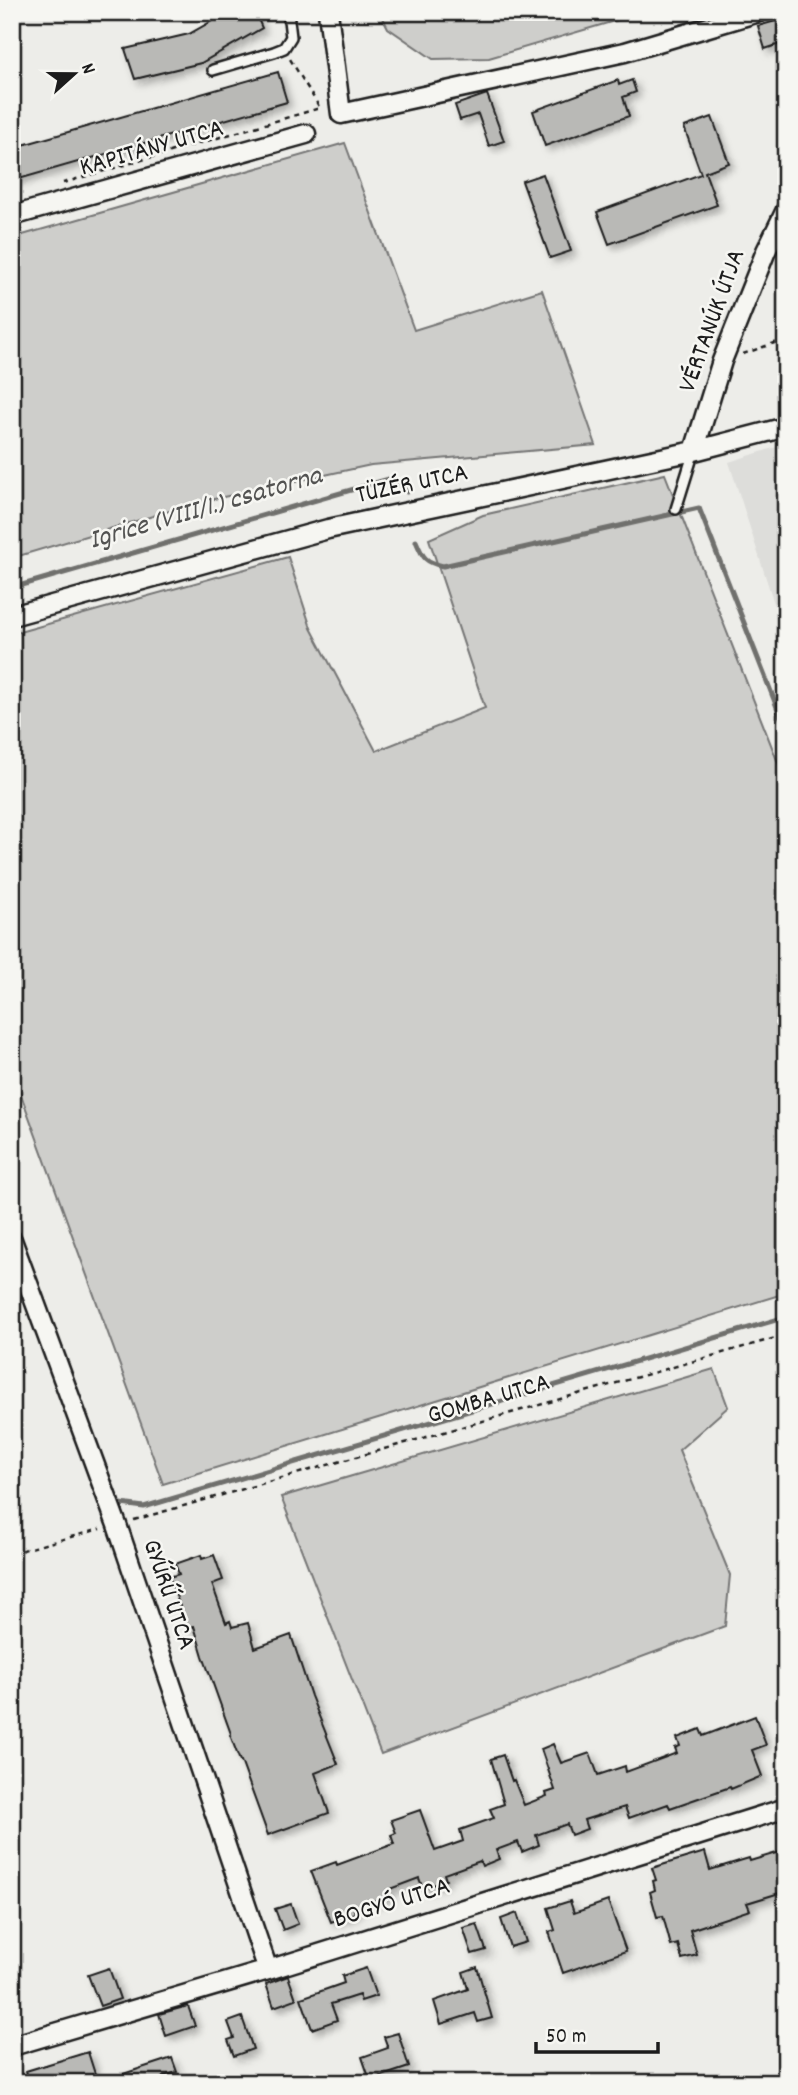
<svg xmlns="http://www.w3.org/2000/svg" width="798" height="2095" font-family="Dekko,sans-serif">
<defs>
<filter id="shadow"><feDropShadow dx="4.5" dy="4.5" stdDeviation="3.5" flood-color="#0004"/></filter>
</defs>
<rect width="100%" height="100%" fill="#edede9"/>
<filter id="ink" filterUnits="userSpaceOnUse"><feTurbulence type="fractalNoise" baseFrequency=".0143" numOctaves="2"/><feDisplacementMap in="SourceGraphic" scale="14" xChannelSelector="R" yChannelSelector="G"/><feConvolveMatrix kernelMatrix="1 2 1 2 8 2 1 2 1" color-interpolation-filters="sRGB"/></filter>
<g filter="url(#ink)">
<path fill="#ddddda" d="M786 444V641L729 462Z"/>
<path fill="#cececb" stroke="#757574" stroke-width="2" d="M380 12H645L489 58 433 59 388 28Z
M345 143 414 330 542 290 596 445 371 465 200 502 12 558V238Z
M665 474 786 783V1293L163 1484 12 1070V634L288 557 311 628 376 751 485 708 429 539 483 515Z
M714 1369 728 1407 679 1450 730 1575 725 1626 381 1754 281 1497Z"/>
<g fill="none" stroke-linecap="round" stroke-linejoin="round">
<path stroke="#6f6f6d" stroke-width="5" d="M416 541C423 558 425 562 443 566L699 508 786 730
M12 588 389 479 399 483 407 492
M121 1504 144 1507 786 1317"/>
</g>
<path fill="#b9b9b6" stroke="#1c1c1c" stroke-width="2" filter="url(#shadow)" d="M228 12H255L262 28 201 63 135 79 125 49 189 34Z
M786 18V42L765 49 758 26Z
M278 72 287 102 12 181V148Z
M618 80 619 85 632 80 636 92 623 97 629 116 545 146 533 111Z
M487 94 504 141 489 146 478 114 460 120 455 105Z
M712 117 729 163 705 172 717 205 609 244 597 212 701 174 684 127Z
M543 174 571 251 550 258 522 181Z
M201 1555 202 1559 214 1555 223 1580 212 1584 226 1623 230 1621 232 1627 248 1623 255 1648 291 1635 311 1696 338 1764 315 1773 329 1813 268 1835 241 1761H240L230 1735 231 1734 203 1656 194 1626 188 1628 169 1577 179 1574 175 1564Z
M755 1716 766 1745 752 1750 762 1776 731 1789 730 1787 670 1808 668 1804 629 1818 625 1807 584 1820 587 1829 571 1835 567 1824 536 1835 539 1845 522 1852 518 1842 496 1850 499 1859 482 1866 480 1861 444 1874 446 1880 423 1889 419 1878 387 1890 389 1896 354 1908 355 1913 331 1922 311 1871 336 1862 337 1865 394 1844 391 1835 396 1833 391 1820 420 1810 435 1851 463 1841 460 1830 494 1818 490 1809 504 1804 491 1759 503 1755 512 1781 514 1780 524 1805 547 1796 546 1793 555 1790 541 1749 553 1744 561 1763 590 1753 598 1775 625 1766 626 1772 677 1753 675 1748 680 1746 677 1738 700 1729 703 1736Z
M786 1850V1891L747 1903 750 1910 690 1930 697 1955 682 1959 678 1944 671 1946 663 1916 657 1917 650 1892 655 1890 653 1881 656 1880 652 1868 705 1852 710 1870 749 1858 750 1861Z
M570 1901 574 1913 608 1901 626 1951 563 1973 549 1932 555 1930 548 1908Z
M291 1904 298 1924 283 1930 275 1909Z
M517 1913 526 1942 510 1947 501 1919Z
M477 1924 486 1950 472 1954 463 1928Z
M477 1967 492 2018 478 2022 475 2013 441 2024 434 2001 468 1989 463 1972Z
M109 1968 120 1999 100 2006 88 1975Z
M366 1968 376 1996 361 2001 359 1995 331 2004 337 2020 312 2029 301 1998 344 1983 342 1976Z
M288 1976 296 1999 274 2007 266 1984Z
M188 2006 195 2026 166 2036 159 2014Z
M242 2017 253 2049 234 2056 228 2040 234 2038 228 2022Z
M398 2033 409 2067 370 2080 362 2057 388 2048 384 2037Z
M88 2052 95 2074 66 2083H30L26 2071Z
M172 2058 177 2072 164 2076 161 2079 162 2083H106L105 2080Z"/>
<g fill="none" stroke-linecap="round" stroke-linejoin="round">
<defs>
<path id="service" d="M213 70 274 52 284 48 291 37 288 12
M676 509 694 451"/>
<path id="minor" d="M328 12 341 114 625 52 759 12
M12 216 306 134
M694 451 722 361 766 251 786 210
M12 616 328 529 694 451 786 427
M12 1240 117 1525 268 1970
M12 2046 268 1970 786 1808"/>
</defs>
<use href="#service" stroke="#1c1c1c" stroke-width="14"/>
<use href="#minor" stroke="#1c1c1c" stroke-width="23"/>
<path stroke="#1c1c1c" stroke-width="2.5" stroke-dasharray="5 5" stroke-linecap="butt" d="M63 183 320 108 290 59
M743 354 786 339
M134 1520 786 1335
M12 1553 100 1529"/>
<use href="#service" stroke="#f6f6f2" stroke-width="9"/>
<use href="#minor" stroke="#f6f6f2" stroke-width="18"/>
</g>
</g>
<g text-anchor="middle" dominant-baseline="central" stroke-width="5" stroke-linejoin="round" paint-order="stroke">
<g font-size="26" fill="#1c1c1c" stroke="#f6f6f2">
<text transform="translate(152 149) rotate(-16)">KAPITÁNY UTCA</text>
<text transform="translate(713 321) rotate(-70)">VÉRTANÚK ÚTJA</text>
<text transform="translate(412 485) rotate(-12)">TÜZÉR UTCA</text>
<text transform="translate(489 1400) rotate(-16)">GOMBA UTCA</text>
<text transform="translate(168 1595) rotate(71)">GYŰRŰ UTCA</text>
<text transform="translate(392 1904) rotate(-17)">BOGYÓ UTCA</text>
</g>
<g font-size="28" font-style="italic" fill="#535352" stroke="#f6f6f2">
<text transform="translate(206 510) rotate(-16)">Igrice (VIII/1.) csatorna</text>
</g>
</g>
<rect width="798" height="2095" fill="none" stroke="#f6f6f2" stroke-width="42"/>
<rect x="21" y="21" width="756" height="2053" fill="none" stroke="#1c1c1c" stroke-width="2.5" filter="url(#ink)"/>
<g transform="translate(74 74) rotate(69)" stroke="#f6f6f2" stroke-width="5" paint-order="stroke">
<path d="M0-5L12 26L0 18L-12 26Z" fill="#1c1c1c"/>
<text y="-10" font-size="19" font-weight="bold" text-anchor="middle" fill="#1c1c1c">N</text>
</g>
<path d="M536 2042v10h122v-10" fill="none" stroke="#1c1c1c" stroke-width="3.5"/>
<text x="546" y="2042" font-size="21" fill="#1c1c1c" stroke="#f6f6f2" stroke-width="5" paint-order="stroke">50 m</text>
</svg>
